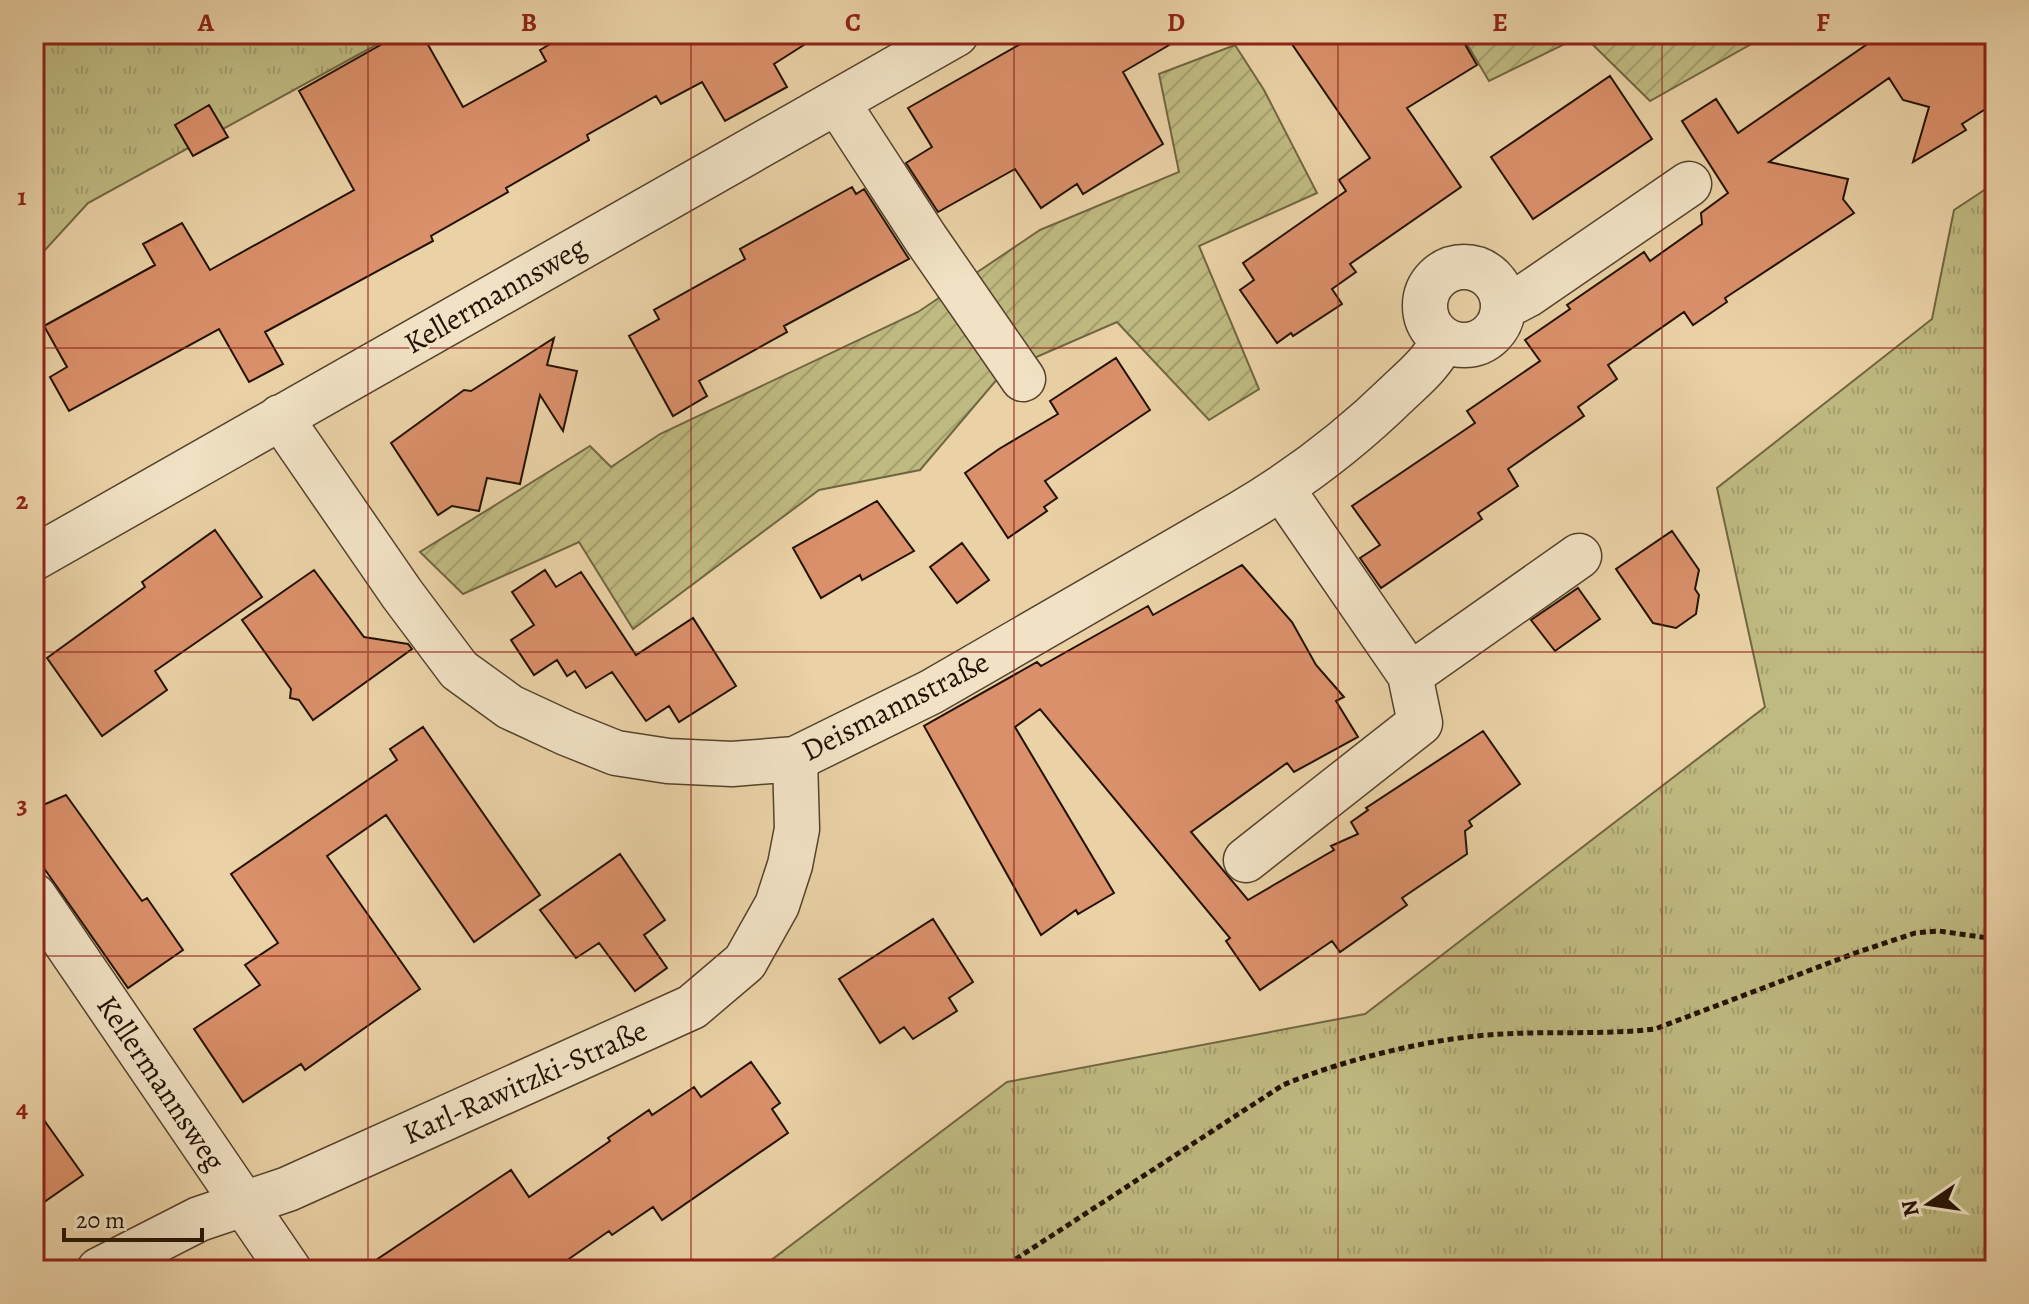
<svg xmlns="http://www.w3.org/2000/svg" width="2029" height="1304" font-family="Alegreya,serif">
<defs>
<pattern id="park-tufts" width="24" height="20" patternUnits="userSpaceOnUse" patternTransform="scale(2)"><rect width="24" height="20" fill="#bfba81"/><path d="M3 7l-1-3M5 7V3M7 7l1-3M15 17l-1-3M17 17v-4M19 17l1-3" fill="none" stroke="#a49f6e"/></pattern>
<pattern id="garden-furrows" width="10" height="10" patternUnits="userSpaceOnUse" patternTransform="scale(2)"><rect width="10" height="10" fill="#bfba81"/><path d="M-1 1l2-2M0 10L10 0M9 11l2-2" fill="none" stroke="#a49f6e"/></pattern>
</defs>
<rect width="100%" height="100%" fill="#ead2a6"/>
<filter id="stains"><feTurbulence type="fractalNoise" baseFrequency=".0025" numOctaves="4"/><feColorMatrix values="0 0 0 0 .2 0 0 0 0 .09 0 0 0 0 .02 0 0 0 .5 -.17"/></filter>
<radialGradient id="worn" r=".72"><stop offset=".6" stop-color="#630" stop-opacity="0"/><stop offset="1" stop-color="#630" stop-opacity=".3"/></radialGradient>
<path fill="url(#park-tufts)" stroke="#716642" stroke-width="2" d="M34 34H396L88 203 34 262Z
M1995 183V1270H758L1007 1082 1365 1014 1765 707 1717 488 1932 319 1954 210Z"/>
<path fill="url(#garden-furrows)" stroke="#716642" stroke-width="2" d="M1461 34H1769L1650 101 1583 35 1489 81Z
M1235 45 1264 90 1317 193 1199 246 1259 389 1209 420 1117 322 1004 371 920 470 819 490 633 629 579 542 463 594 420 552 590 446 611 467 660 434 918 312 1040 230 1179 172 1159 74Z"/>
<path fill="#da906a" stroke="#231204" stroke-width="2" d="M400 34H422L463 107 546 61 540 50 567 34H821L774 64 787 87 725 121 702 82 661 104 656 96 587 135 589 140 506 188 508 192 431 236 433 241 265 332 283 364 249 382 219 329 69 411 50 377 67 367 44 326 155 265 143 244 182 223 210 270 354 190 299 91Z
M1038 34H1188L1123 72 1163 144 1083 194 1077 184 1041 208 1015 169 938 212 906 163 932 147 908 108Z
M1285 34H1459L1477 65 1407 108 1461 187 1350 264 1356 272 1332 289 1342 304 1293 336 1291 333 1277 343 1240 290 1254 280 1243 263 1346 191 1339 180 1370 158Z
M1882 34H1987L1995 47V103L1962 124 1966 130 1913 162 1929 107 1903 100 1889 78 1769 162 1848 179 1843 199 1854 213 1725 298 1727 302 1693 325 1684 312 1608 365 1617 379 1578 407 1584 416 1508 469 1518 486 1478 513 1482 519 1381 588 1360 558 1380 545 1352 506 1475 423 1467 411 1540 361 1525 340 1570 309 1567 305 1644 252 1650 261 1702 224 1701 213 1728 193 1682 121 1716 99 1738 133Z
M1610 76 1652 139 1533 219 1491 157Z
M209 105 228 137 193 156 175 125Z
M852 187 856 194 864 189 909 259 784 326 787 332 699 381 707 396 673 416 629 336 659 319 654 310 745 259 740 249Z
M554 338 547 365 577 371 563 431 540 395 520 484 487 478 479 511 452 506 438 515 391 443 464 390 471 391Z
M1116 358 1150 410 1045 481 1057 498 1044 507 1047 511 1008 538 965 473 999 449 1058 414 1050 401Z
M877 501 914 551 862 580 860 575 821 598 793 548Z
M215 530 262 597 155 671 167 690 102 736 47 658 145 587 142 582Z
M1672 531 1699 570 1695 589 1699 595 1696 614 1676 628 1653 623 1616 569Z
M962 543 989 580 957 603 930 567Z
M1242 565 1292 622 1316 665 1344 697 1336 701 1358 737 1294 772 1287 763 1191 832 1248 900 1334 850 1331 846 1358 834 1351 822 1368 810 1366 808 1483 731 1520 784 1469 821 1472 826 1465 831 1467 854 1402 898 1407 905 1340 952 1332 941 1260 990 1226 941 1230 938 1040 709 1015 727 1114 893 1078 914 1076 910 1041 935 924 726 1037 662 1041 666 1148 606 1153 615Z
M314 570 364 637 408 644 412 649 313 720 299 700 290 698 291 689 242 620Z
M545 570 556 587 581 572 636 655 693 618 736 686 679 722 669 706 646 721 612 672 586 688 575 671 567 676 557 660 534 675 511 640 534 625 512 592Z
M1578 588 1600 619 1555 651 1531 620Z
M423 727 540 895 474 942 386 815 327 856 420 989 305 1070 301 1064 243 1102 194 1029 260 985 245 965 278 943 231 874 397 760 390 749Z
M66 795 142 901 147 898 183 950 128 988 34 854V809Z
M620 854 665 920 644 935 667 968 635 991 599 943 576 958 540 910Z
M933 919 973 982 949 998 957 1011 913 1039 904 1027 880 1043 839 979Z
M751 1062 780 1103 772 1109 788 1133 662 1220 653 1207 612 1235 609 1231 553 1270H361L511 1170 529 1197 610 1141 608 1138 649 1110 652 1115 694 1087 701 1097Z
M34 1106 83 1175 34 1209Z"/>
<g fill="none" stroke-linecap="round" stroke-linejoin="round">
<defs>
<path id="minor" d="M837 102 926 239 1023 379
M1425 306a39 39 0 1 1 78 0a39 39 0 1 1-78 0Z
M1504 307 1527 295 1689 184
M280 417 402 594 459 670 510 707 566 733 616 753 668 761 732 764 795 759 931 692 1241 513C1299 479 1351 439 1399 392 1416 376 1433 362 1443 340
M34 558 956 34
M1410 675 1579 556
M1246 860 1420 723 1410 675 1282 489
M34 896 289 1270
M99 1270 199 1219 288 1189 692 1007 745 962 777 905 790 865 797 829 795 759"/>
</defs>
<use href="#minor" stroke="#55422c" stroke-width="47"/>
<path stroke="#231204" stroke-width="5" stroke-dasharray="6 4" stroke-linecap="butt" d="M999 1270 1283 1085C1345 1059 1435 1037 1503 1034 1554 1031 1604 1035 1655 1029L1858 952 1915 933 1939 931 1995 939"/>
<use href="#minor" stroke="#f1e2c5" stroke-width="44"/>
</g>
<path fill="none" stroke="#8f2418" stroke-width="2" stroke-opacity="0.55" d="M368 34V1270M691 34V1270M1014 34V1270M1338 34V1270M1662 34V1270M34 348H1995M34 652H1995M34 956H1995"/>
<g text-anchor="middle" dominant-baseline="central" stroke-width="6" stroke-linejoin="round" paint-order="stroke">
<g font-size="30" fill="#231204" stroke="#f1e2c5">
<text transform="translate(495 295) rotate(-30)">Kellermannsweg</text>
<text transform="translate(895 706) rotate(-27)">Deismannstraße</text>
<text transform="translate(525 1082) rotate(-24)">Karl-Rawitzki-Straße</text>
<text transform="translate(161 1083) rotate(56)">Kellermannsweg</text>
</g>
</g>
<rect width="2029" height="1304" fill="none" stroke="#ead2a6" stroke-width="88"/>
<g transform="translate(1929 1204) rotate(257)" stroke="#f1e2c5" stroke-width="6" paint-order="stroke">
<path d="M0-6L14 30L0 20L-14 30Z" fill="#231204"/>
<text y="-12" font-size="22" font-weight="bold" text-anchor="middle" fill="#231204">N</text>
</g>
<path d="M64 1228v12h138v-12" fill="none" stroke="#231204" stroke-width="4"/>
<text x="76" y="1228" font-size="24" fill="#231204" stroke="#f1e2c5" stroke-width="6" paint-order="stroke">20 m</text>
<rect x="44" y="44" width="1941" height="1216" fill="none" stroke="#8f2418" stroke-width="3"/>
<g font-size="26" text-anchor="middle" font-weight="bold" fill="#8f2418">
<text x="206" y="31">A</text>
<text x="529" y="31">B</text>
<text x="853" y="31">C</text>
<text x="1176" y="31">D</text>
<text x="1500" y="31">E</text>
<text x="1823" y="31">F</text>
<text x="22" y="205">1</text>
<text x="22" y="509">2</text>
<text x="22" y="813">3</text>
<text x="22" y="1117">4</text>
</g>
<rect width="100%" height="100%" filter="url(#stains)"/>
<rect width="100%" height="100%" fill="url(#worn)"/>
</svg>
